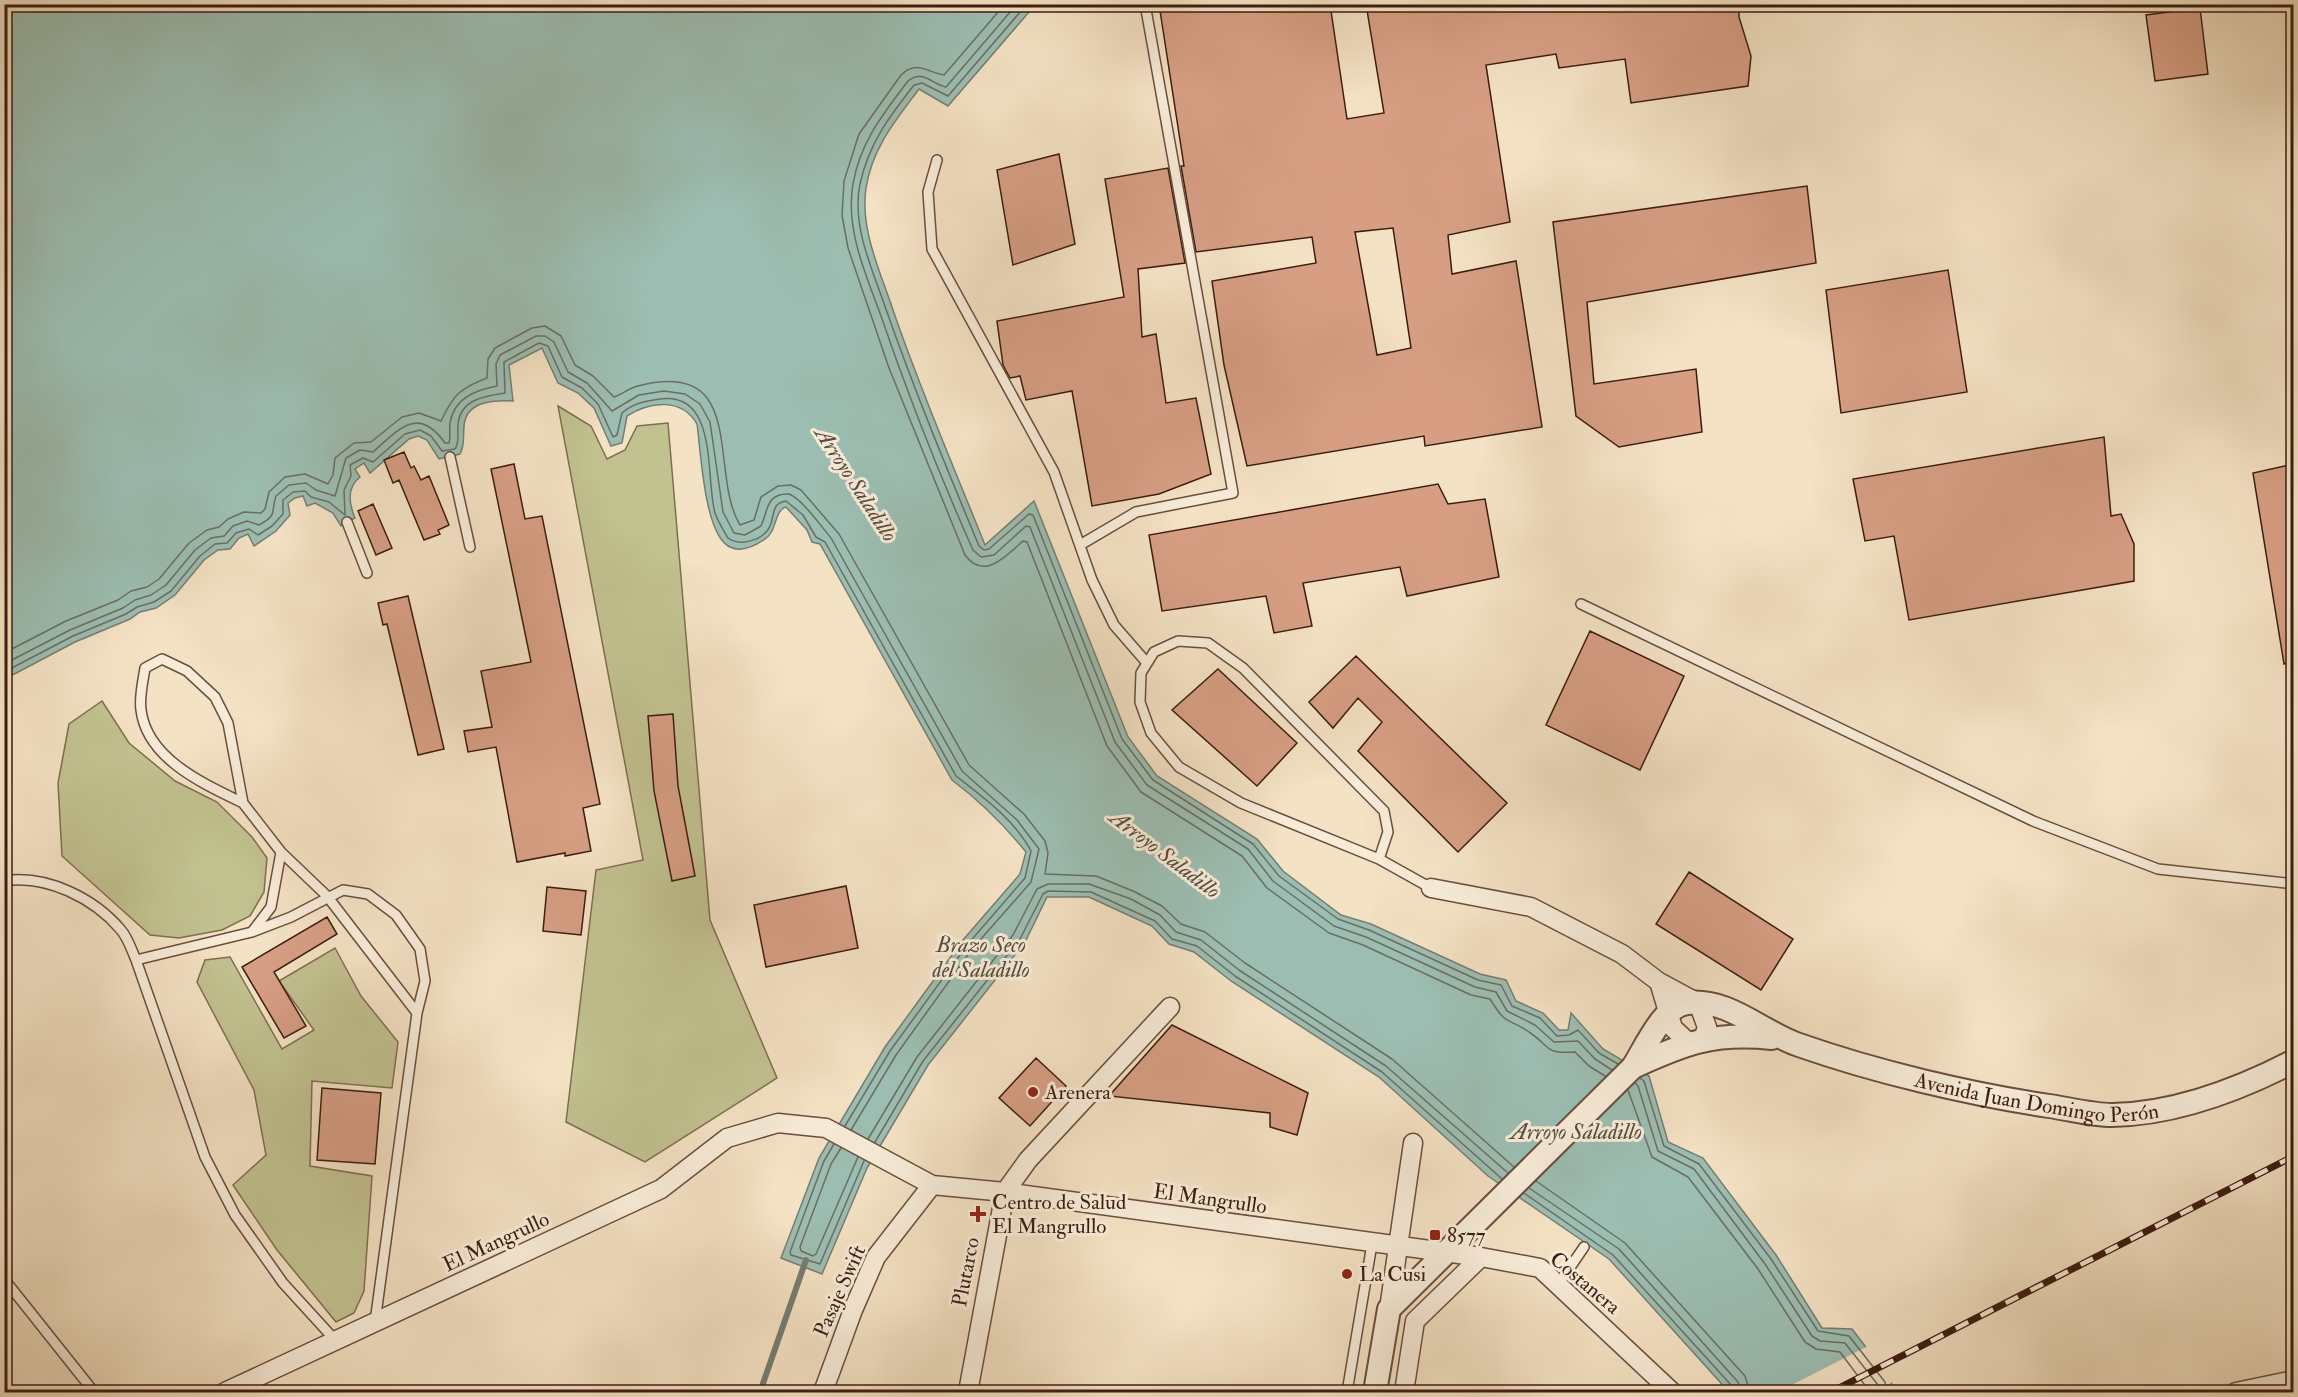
<svg xmlns="http://www.w3.org/2000/svg" width="2298" height="1397" font-family="'IM FELL Double Pica',serif">
<rect width="100%" height="100%" fill="#f4e2c4"/>
<filter id="stains"><feTurbulence type="fractalNoise" baseFrequency=".00333" numOctaves="4"/><feColorMatrix values="0 0 0 0 .2 0 0 0 0 .09 0 0 0 0 .02 0 0 0 .5 -.17"/></filter>
<radialGradient id="worn" r=".72"><stop offset=".6" stop-color="#630" stop-opacity="0"/><stop offset="1" stop-color="#630" stop-opacity=".3"/></radialGradient>
<path fill="#c2c190" stroke="#7f6e50" stroke-width="1.5" d="M558 406 591 426 607 459 625 450 637 426 668 423 710 920 777 1078 645 1162 566 1122 596 870 643 860Z
M102 701 129 743 175 781 217 802 252 837 267 858 264 892 250 916 222 930 179 938 150 935 62 856 58 783 69 724Z
M335 948 361 996 398 1042 392 1088 312 1081 310 1166 372 1176 364 1291 354 1313 336 1322 277 1250 233 1185 266 1155 254 1090 197 982 205 960 230 957 282 1049 314 1030 279 981Z"/>
<path fill="#9cbeb2" stroke="#767d72" stroke-width="1.5" d="M5 5H1035L948 106 919 89C896 120 872 148 866 188 860 228 879 269 892 307 919 387 953 465 985 545L1034 501 1128 737 1157 776 1257 839 1283 871 1341 915 1371 924 1480 974 1506 980 1516 1001 1543 1013 1559 1030H1568L1571 1013 1603 1049 1649 1076 1668 1142 1703 1158 1776 1255 1822 1328 1852 1329 1891 1380 1893 1392H1729L1609 1259 1488 1176 1379 1077 1231 981 1194 952 1169 944 1152 926 1089 897H1047L1025 942 928 1065 867 1168 822 1274 781 1258 819 1158 885 1047 963 940 1020 874 1026 852C1004 825 980 801 952 780L820 544 812 542 807 530 786 507C774 510 777 532 765 539 755 546 742 553 730 547 704 535 701 451 697 424 682 398 651 401 627 416L622 443 611 446 594 408 578 393 558 383 542 348 509 365 513 401C493 400 466 401 464 426 463 437 465 445 460 454L439 459 427 440 418 436 409 439 370 473 364 463 355 469 360 477C346 488 349 504 355 518L341 526 333 513 315 503 307 506 303 496 295 498 288 503 290 515 276 531 254 546 248 534 239 538 230 549 218 550 204 560 175 595 156 608 140 612 130 619 75 642 5 679Z"/>
<path fill="#f4e2c4" d="M1868 1346 1895 1381 1873 1392H1778Z"/>
<g fill="none" stroke-linecap="round" stroke-linejoin="round">
<path stroke="#6c6d62" stroke-width="1.5" d="M1005 4 944 75C927 72 917 60 901 75L859 134 844 181 842 215 848 248 889 368 965 555C984 581 1006 556 1023 541L1027 542 1107 746 1141 792 1242 856 1267 888 1329 933 1363 945 1471 995 1490 999C1508 1028 1506 1016 1529 1032 1552 1047 1543 1054 1575 1052L1589 1066 1605 1076
M1017 4 946 87C932 84 922 69 908 81 883 114 860 142 853 184 845 229 866 275 881 316 908 395 939 474 973 550L981 557 994 555 1026 526 1030 527 1115 742 1147 785 1248 849 1273 881 1334 926 1366 937 1475 987 1496 992 1507 1011 1535 1025 1554 1042 1578 1041 1595 1059 1612 1070
M1027 4 948 96 922 83 914 85C889 117 869 143 860 184 851 227 874 273 887 312 915 392 947 469 979 546L984 550 989 549 1029 514 1033 515 1122 739 1153 780 1253 844 1279 876 1338 919 1369 930 1478 980 1501 985 1512 1006 1540 1018 1557 1036 1569 1035 1578 1030 1599 1053 1618 1064
M4 653 66 621 118 600 131 591 147 587 159 579 189 543 207 530 219 527 228 519 244 512 261 513 265 509 269 492 285 477 305 474 328 484 333 475 335 458 354 443 371 442 402 417 419 413 441 421C454 394 459 389 487 378L488 359 495 348 532 328 545 326 561 336 575 365 593 376 614 397C622 394 630 388 638 386 749 357 708 473 740 525L754 520 761 497 778 486 791 485 801 490 839 534 969 765 1024 814 1045 841 1048 853 1045 874 1096 876 1133 891 1162 906 1181 924 1205 932 1245 963 1392 1059 1514 1167
M4 664 70 630 123 608 135 600 151 595 166 585 195 550 211 538 224 536 233 526 247 521 259 525C279 514 270 513 276 496L289 485 306 483 316 490 335 496 346 458 360 450 373 452C399 429 418 405 445 443H449C451 436 449 430 450 423 454 398 476 390 497 386L496 364 500 355 536 336H545L554 342 568 372 587 383 612 411 639 395 664 391 685 394 700 404 710 422 723 512 734 533 745 535 761 526C768 511 766 493 789 494 802 499 821 526 831 538L962 771 1017 820 1039 849 1031 882 973 948 896 1055 851 1130
M4 672 73 636 126 614 137 607 154 602 171 591 200 556 215 544 227 543 236 533 249 529 258 535 272 526 283 514V500L293 492 305 491 311 497 329 502 345 515 344 490 351 476 350 465 363 458 373 462 405 434 420 430 431 436 442 451 455 449C460 442 457 434 458 425 460 399 485 396 505 393L504 362 539 343 548 346 562 377 582 388 598 404 613 437 617 435 622 413C633 403 646 401 660 399 719 391 705 478 715 513 718 522 724 531 728 538 740 547 764 540 770 526 775 515 771 503 786 501L803 515 816 537 825 542 956 776C983 797 1015 820 1031 851L1025 878 968 944 890 1051 845 1126
M1640 1078 1644 1081 1664 1146 1699 1164 1771 1259 1818 1331 1849 1336 1885 1382 1887 1392
M1635 1083 1638 1086 1658 1151 1694 1169 1765 1264 1812 1336 1820 1341 1845 1343 1878 1385 1880 1392
M1628 1090 1652 1157 1688 1177 1758 1269 1805 1342 1816 1349 1840 1352 1870 1392
M868 1139 917 1057 1013 935 1037 889 1048 884H1089L1131 899 1160 915 1176 932 1201 940 1239 970 1386 1066 1508 1173
M875 1142 923 1061 1020 939 1043 894 1048 891 1091 892 1155 921 1172 939 1197 946 1235 976 1382 1072 1502 1179
M834 1144 824 1161 790 1252 791 1255 820 1264 864 1161
M841 1148 831 1164 800 1247 801 1251 813 1256 816 1254 858 1157
M1536 1181 1625 1243 1745 1376 1750 1392
M1529 1188 1619 1249 1738 1382 1741 1392
M1524 1193 1613 1255 1732 1386 1733 1392"/>
<path stroke="#767d72" stroke-width="6" d="M760 1392 806 1260"/>
</g>
<path fill="#d79e84" stroke="#3c1c11" stroke-width="1.5" fill-rule="evenodd" d="M1159 4H1330L1347 119 1384 113 1366 4H1739V17L1751 56 1748 86 1631 103 1625 59 1559 68 1556 54 1486 65 1510 222 1448 235 1452 274 1516 261 1542 427 1425 446 1424 436 1247 466 1224 365 1212 281 1316 263 1312 237 1196 252 1181 166H1184ZM1393 228 1411 348 1377 355 1355 232Z
M2200 8 2208 74 2155 81 2146 15Z
M1059 154 1075 244 1013 265 997 170Z
M1168 168 1185 263 1138 269 1142 337 1156 334 1166 403 1196 398 1211 474 1159 494 1092 506 1072 391 1026 400 1020 376 1010 378 1003 365 997 321 1124 297 1105 179Z
M1807 186 1816 263 1587 302 1594 384 1696 369 1702 432 1619 447 1576 416 1553 222Z
M1948 270 1967 392 1841 413 1826 290Z
M2104 437 2111 516 2121 514 2134 544V581L1909 620 1894 536 1865 541 1853 479Z
M404 452 411 468 414 466 421 480 429 476 449 525 438 530 440 534 424 540 399 480 393 483 384 460Z
M514 464 525 519 542 516 600 804 583 808 591 851 565 856V853L517 862 496 747 468 752 464 731 492 727 481 671 531 662 491 469Z
M2294 464V663L2284 664 2253 473Z
M1438 484 1448 504 1485 499 1499 577 1407 596 1400 567 1303 583 1312 626 1274 633 1266 596 1162 611 1149 535Z
M373 504 392 548 376 555 358 511Z
M408 596 444 749 418 755 387 624 383 625 378 603Z
M1590 631 1684 676 1640 770 1546 725Z
M1356 656 1507 803 1458 852 1358 751 1382 722 1358 698 1333 728 1309 702Z
M1218 669 1297 743 1257 786 1172 710Z
M673 714 678 786 695 876 672 881 654 791 648 716Z
M1689 872 1793 939 1761 990 1656 924Z
M846 886 858 948 766 967 754 905Z
M547 887 586 891 581 935 543 931Z
M327 917 337 934 274 972 306 1026 284 1038 242 967Z
M1172 1025 1308 1093 1297 1135 1270 1127V1113L1109 1096Z
M1036 1058 1066 1086 1030 1126 999 1098Z
M322 1088 381 1093 375 1164 317 1160Z"/>
<g fill="none" stroke-linecap="round" stroke-linejoin="round">
<defs>
<path id="service" d="M937 160 928 192 932 249 1054 472 1092 580 1114 625 1147 663
M450 457 470 547
M347 522 367 573
M1080 545 1136 512 1233 493 1145 4
M1581 604 2033 821 2158 869 2294 884
M243 803C204 784 147 759 141 710 139 697 143 681 145 668L162 659 187 671 215 697 228 723 243 803 281 852 327 896 417 1013
M1379 859 1388 832 1384 811 1243 668 1208 643 1178 641 1154 652 1141 673 1140 702 1151 733 1179 767 1241 803 1379 859 1431 888
M4 881C47 874 95 899 121 930 128 938 132 951 136 960L205 1157 235 1215 283 1283 335 1340
M252 932 271 907 281 852
M136 960 252 932 291 917 343 890 368 894 396 915 420 949 425 981 417 1013 375 1322
M4 1279 94 1392
M1558 1285 1584 1247
M1347 1392 1372 1244"/>
<path id="minor" d="M1431 888 1531 907 1622 954 1659 982 1698 1003 1707 1027 1703 1039
M1659 982 1673 1028 1688 1042
M1389 1309 1413 1143
M225 1392 661 1189 727 1138 778 1123 826 1128 932 1185 1005 1192 1481 1257 1540 1268 1672 1392
M823 1392 853 1310 876 1257 932 1185
M968 1392 1005 1192 1028 1160 1170 1007
M1404 1392 1415 1321 1481 1257
M2236 1392 2294 1380"/>
<g id="tertiary">
<path d="M1633 1067C1685 1043 1714 1032 1772 1038"/>
<path id="s1" d="M1375 1392 1389 1309 1633 1067C1645 1048 1663 1006 1687 1003 1729 998 1761 1032 1799 1045 1876 1072 1969 1094 2049 1106 2070 1109 2092 1115 2112 1115 2176 1114 2238 1090 2294 1061"/>
</g>
</defs>
<use href="#service" stroke="#6a4e3e" stroke-width="12"/>
<use href="#minor" stroke="#6a4e3e" stroke-width="21"/>
<use href="#tertiary" stroke="#6a4e3e" stroke-width="26"/>
<use href="#service" stroke="#f8ecd9" stroke-width="9"/>
<use href="#minor" stroke="#f8ecd9" stroke-width="18"/>
<use href="#tertiary" stroke="#f8ecd9" stroke-width="22"/>
<defs>
<path id="rail" d="M1831 1392 2294 1156"/>
</defs>
<use href="#rail" stroke="#3c1c11" stroke-width="7"/>
<use href="#rail" stroke="#f8ecd9" stroke-width="4.5" stroke-dasharray="14" stroke-linecap="butt"/>
</g>
<g fill="#8f2418" stroke="#f8ecd9" stroke-width="2">
<circle cx="1033" cy="1092" r="6"/>
<path d="M975 1205h6v6h6v6h-6v6h-6v-6h-6v-6h6z"/>
<rect x="1429" y="1229" width="12" height="12" rx="3"/>
<circle cx="1347" cy="1274" r="6"/>
</g>
<g text-anchor="middle" dominant-baseline="central" stroke-width="6" stroke-linejoin="round" paint-order="stroke">
<g font-size="21" fill="#3c1c11" stroke="#f8ecd9">
<text stroke="none"><textPath href="#s1" startOffset="880">Avenida Juan Domingo Perón</textPath></text>
<text transform="translate(1210 1199) rotate(8)">El Mangrullo</text>
<text transform="translate(496 1242) rotate(-25)">El Mangrullo</text>
<text transform="translate(966 1272) rotate(-79)">Plutarco</text>
<text transform="translate(1585 1283) rotate(40)">Costanera</text>
<text transform="translate(840 1291) rotate(-66)">Pasaje Swift</text>
</g>
<g font-size="21" fill="#3c1c11" stroke="#f8ecd9" text-anchor="start">
<text x="1045" y="1092">Arenera</text>
<text x="992" y="1202">Centro de Salud<tspan x="992" dy="24">El Mangrullo</tspan></text>
<text x="1447" y="1235">8577</text>
<text x="1359" y="1274">La Cusi</text>
</g>
<g font-size="22" font-style="italic" fill="#594d41" stroke="#f8ecd9">
<text transform="translate(856 484) rotate(57)">Arroyo Saladillo</text>
<text transform="translate(1165 854) rotate(37)">Arroyo Saladillo</text>
<text x="981" y="945">Brazo Seco<tspan x="981" dy="25">del Saladillo</tspan></text>
<text x="1576" y="1132">Arroyo Saladillo</text>
</g>
</g>
<rect width="2298" height="1397" fill="none" stroke="#f4e2c4" stroke-width="24"/>
<rect x="6" y="6" width="2286" height="1385" fill="none" stroke="#3c1c11" stroke-width="3"/>
<rect x="12" y="12" width="2274" height="1373" fill="none" stroke="#3c1c11" stroke-width="1.5"/>
<rect width="100%" height="100%" filter="url(#stains)"/>
<rect width="100%" height="100%" fill="url(#worn)"/>
</svg>
